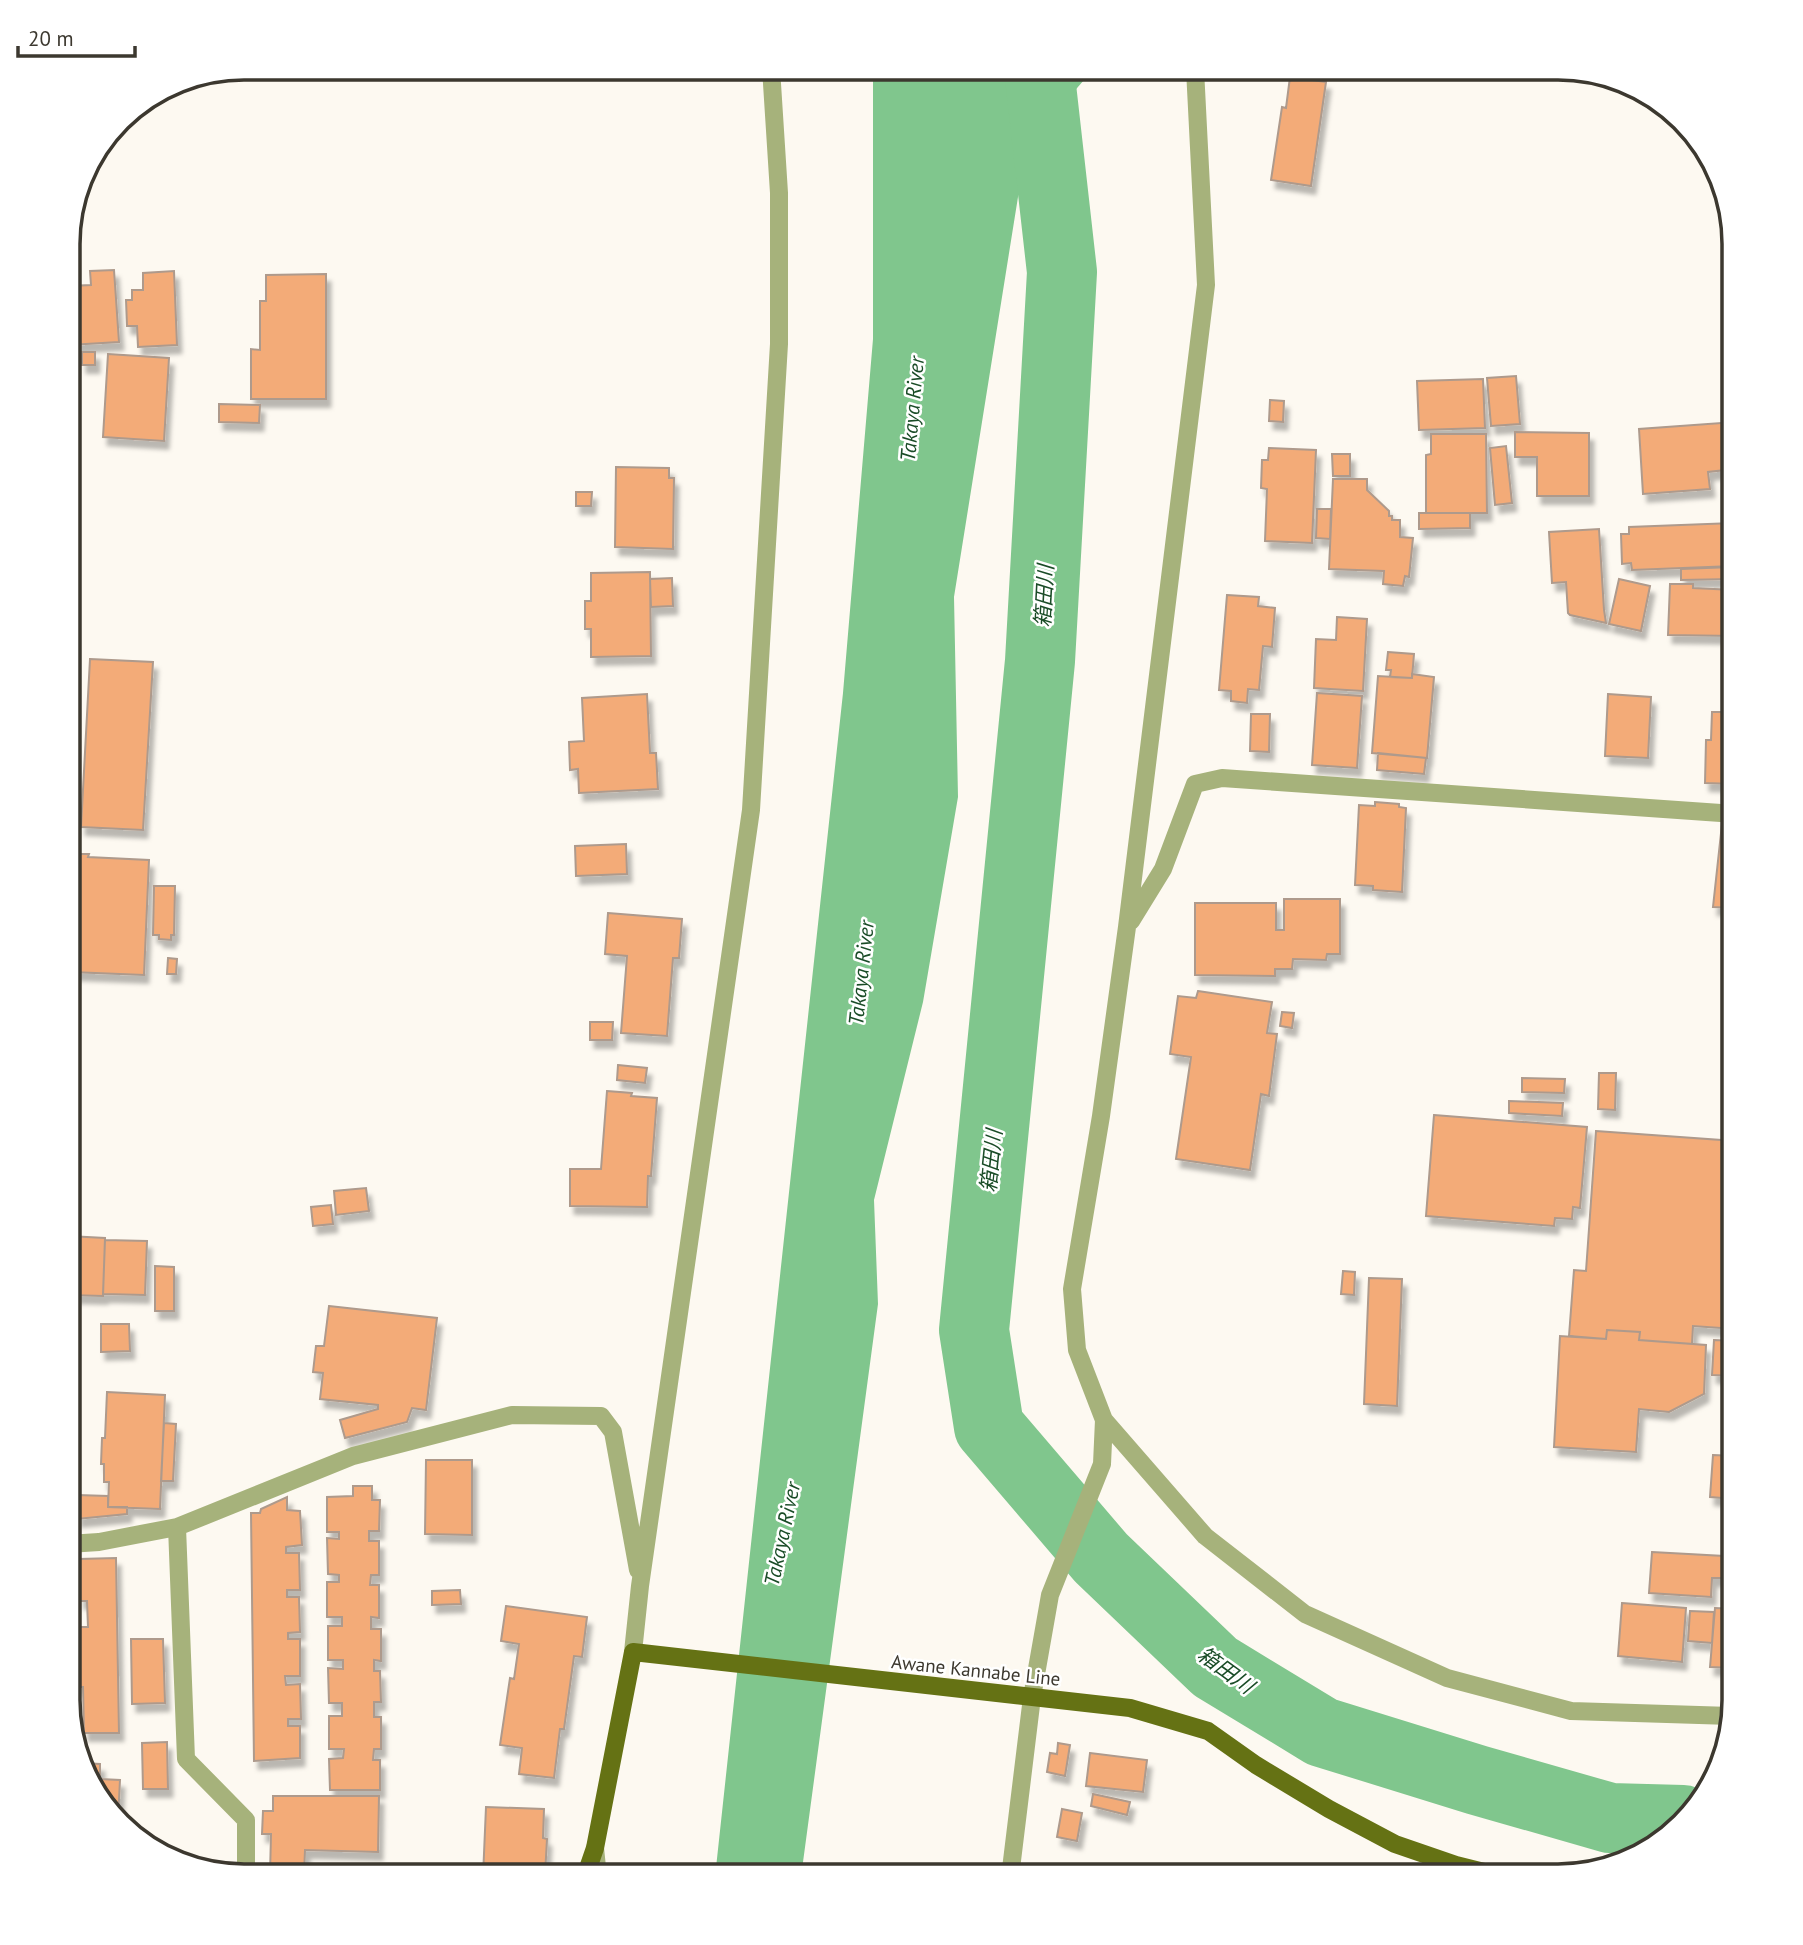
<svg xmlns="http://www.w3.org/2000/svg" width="1803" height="1945" font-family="'PT Sans','Noto Sans JP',sans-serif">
<defs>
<filter id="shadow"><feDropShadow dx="4.5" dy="8" stdDeviation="2" flood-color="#0004"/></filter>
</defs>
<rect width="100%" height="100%" fill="#fdf9f1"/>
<path fill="#80c68d" d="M873 68H1084V80L1026 147 954 597 958 797 923 1002 874 1200 878 1304 801 1877H715L843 693 873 339Z"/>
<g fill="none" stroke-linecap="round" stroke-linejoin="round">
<path stroke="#80c68d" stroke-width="70" d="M1039 68 1062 272 1040 661 974 1330 989 1427 1101 1558 1215 1667 1322 1732 1477 1780 1610 1818 1683 1820"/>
</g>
<path fill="#f3ab78" stroke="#ae9a8c" stroke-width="2" filter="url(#shadow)" d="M1290 77 1326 82 1311 186 1271 180 1282 107 1286 108Z
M114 270 119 342 69 345V286L91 285 90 271Z
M174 271 177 345 138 347 137 326H127L126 300H132V290H143V273Z
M326 274V399H251V349L260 350V301H266V275Z
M82 352H95V365H82Z
M108 354 169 358 164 441 103 437Z
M1516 376 1520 424 1491 426 1487 378Z
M1483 379 1485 428 1419 430 1417 381Z
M1270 400 1284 401 1283 422 1269 421Z
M219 404 260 405 259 423 219 422Z
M1735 422V469L1708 472 1710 489 1643 494 1639 429Z
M1515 432 1589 433V496H1537V457H1515Z
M1431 434H1486L1487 513H1426V455L1431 454Z
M1506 446 1512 503 1495 505 1490 448Z
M1269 448 1316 450 1312 543 1265 541 1267 489 1261 488 1262 460H1268Z
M1332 454H1350V476H1333Z
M616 467 669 468V478H674L673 549 615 547Z
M1333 479H1367V490L1389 511V516H1392V520H1400V537L1413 538 1409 577 1405 576 1403 586 1383 584 1384 571 1329 569Z
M576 492H592L591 506H576Z
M1317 509H1331L1330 539 1316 538Z
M1419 513H1470V528L1419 529Z
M1733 523 1734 566 1632 570 1631 563 1622 564 1621 534H1629V527Z
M1599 529 1604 610 1606 623 1570 615 1568 613 1566 582 1552 583 1549 532Z
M1732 567 1733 579 1681 580V569Z
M650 572 651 656 591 657V629H585V601H591V573Z
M672 578 673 606 651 607 650 579Z
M1619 579 1650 586 1641 631 1609 624Z
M1670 584H1693V588L1735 590V636L1668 635Z
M1227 595 1259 597 1258 606 1275 608 1272 647 1263 646 1259 690 1248 689 1247 703 1231 701V691L1219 690Z
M1337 617 1367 619 1363 691 1314 688 1316 639 1336 640Z
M1388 652 1414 654 1412 678 1390 677 1391 670H1386Z
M90 659 153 662 143 830 81 827Z
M1412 674 1434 677 1427 758 1372 753 1378 676 1412 678Z
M1317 693 1362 696 1357 768 1312 765Z
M647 694 650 753H656L658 789 579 793 578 769 570 770 569 742 584 741 582 698Z
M1608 694 1651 697 1648 758 1605 756Z
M1712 712H1735V791L1734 784 1705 783 1706 740H1711Z
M1251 714H1270L1269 752 1250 751Z
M1378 753 1426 758 1424 774 1377 770Z
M1375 802 1399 804V807L1406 808 1402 892 1373 890V886L1355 885 1359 805 1375 806Z
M1722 824 1735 826V908L1713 907Z
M626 844 627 874 576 876 575 846Z
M68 854H89L88 857 149 860 144 975 71 972 72 945H75L78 871H68Z
M154 886H175L174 935H171V940L159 939V935H153Z
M1284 899H1340V954H1327L1326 960 1293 959 1292 969H1275V976L1195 975V903H1276V930H1284Z
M608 913 682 919 679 958H673L667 1036 621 1033 627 956 605 954Z
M168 958 177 959 176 974H167Z
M1198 991 1272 1002 1267 1033 1277 1034 1269 1096 1261 1094 1250 1170 1176 1159 1191 1057 1170 1054 1178 996 1196 998Z
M1282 1012 1294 1013 1292 1028 1280 1026Z
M590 1022H613L612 1040H590Z
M618 1065 647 1068 645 1083 617 1080Z
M1599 1073H1616L1615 1110 1598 1109Z
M1522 1078 1565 1079 1564 1093 1522 1092Z
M607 1091 632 1093 631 1096 657 1098 651 1176H648L647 1207 570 1206V1169H601Z
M1509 1101 1563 1103 1562 1116 1509 1113Z
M1434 1115 1587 1127 1580 1208 1573 1207 1572 1219 1555 1218 1554 1226 1426 1216Z
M1596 1131 1735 1141V1329L1693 1326 1692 1344 1639 1340 1640 1332 1607 1330 1606 1339 1569 1336 1574 1270 1586 1271Z
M366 1188 369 1211 336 1215 334 1191Z
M331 1205 333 1224 313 1226 311 1207Z
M68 1236 105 1238 103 1296 68 1295Z
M105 1240 147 1241 145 1295 103 1294Z
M155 1266 174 1267V1311H155Z
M1343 1271 1355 1272 1354 1295 1341 1294Z
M1369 1278 1402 1279 1397 1406 1364 1404Z
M329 1306 437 1318 426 1410 412 1408 407 1422 345 1438 340 1420 378 1409V1405L320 1399 323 1373 313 1372 316 1346H324Z
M101 1324H129L130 1351 101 1352Z
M1607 1330 1640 1332 1639 1340 1706 1345 1704 1394 1669 1412 1639 1409 1636 1452 1554 1447 1560 1336 1606 1339Z
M1714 1340 1735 1341V1376L1712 1375Z
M107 1392 165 1395 160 1509 108 1507 109 1482H104V1464H101L102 1438H105Z
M164 1423 176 1424 173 1481H161Z
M1713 1455 1735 1456V1499L1710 1497Z
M426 1460H472V1535L425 1534Z
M353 1486H372V1500H380L379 1531H369V1541H379V1575H371L370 1585H379V1618L371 1617V1629H381V1661L374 1660V1671H380L381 1702H374V1717H381V1749H374L373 1760H380V1790H330L329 1759 343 1758 344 1749H329V1716H342V1703H329L328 1668 343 1669V1660H328V1626H342V1617H327V1582H339V1575L328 1574 327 1538 339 1539V1532H327V1497L353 1496Z
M77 1495 108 1496V1507H127V1514L77 1519Z
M287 1497V1510L300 1511 302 1545 286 1547V1553H299L300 1590H287V1597H299L300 1632 288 1633V1639H300V1676H285L286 1685 300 1684 301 1719H288V1726H300V1758L254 1761 251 1513H260L261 1509Z
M1652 1552 1724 1556 1722 1578H1712L1711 1597 1649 1593Z
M116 1558 119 1733H84L83 1687H79V1627H88L87 1601H80L79 1559Z
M460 1590 461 1604 432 1605V1591Z
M1622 1603 1686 1608 1682 1662 1618 1656Z
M506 1606 587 1617 582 1657 574 1656 564 1729H560L554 1778 519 1774 522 1748 500 1745 510 1678 514 1679 519 1644 501 1641Z
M1715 1608 1735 1609V1668L1710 1667Z
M1690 1611 1714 1612 1712 1643 1688 1641Z
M131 1639H163L165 1703 132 1704Z
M167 1742 168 1789H143L142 1743Z
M1058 1743 1070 1745 1065 1776 1047 1772 1050 1753 1057 1754Z
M1090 1753 1147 1760 1143 1792 1086 1786Z
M81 1763 100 1764V1779L120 1780 118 1819 105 1808Z
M1093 1794 1130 1802 1127 1815 1091 1806Z
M273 1796H379L378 1852 305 1850 304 1875 260 1877V1874H270L271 1834H262L263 1811H273Z
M486 1807 544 1809 543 1838 547 1839 545 1875 483 1877Z
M1062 1809 1082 1813 1077 1841 1057 1837Z
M189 1864 231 1865V1874Z"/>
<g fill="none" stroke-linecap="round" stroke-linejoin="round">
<path stroke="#a6b27b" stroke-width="18" d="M1131 921 1163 869 1195 784 1222 778 1735 814
M1104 1420 1205 1536 1305 1614 1447 1678 1571 1711 1731 1716
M177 1527 186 1759 246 1820V1877
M68 1544 99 1542 177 1527 353 1456 512 1415 601 1416 613 1432 638 1570
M633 1652 640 1586 751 810 779 344V193L771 68
M595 1848 598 1877
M1010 1877 1032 1697 1050 1595 1102 1464 1104 1420 1077 1350 1072 1289 1101 1116 1127 927 1206 285 1195 69"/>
<path stroke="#657214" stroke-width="18" d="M585 1877 595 1848 633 1652 1130 1708 1208 1731 1256 1765 1329 1809 1395 1844 1456 1865 1504 1877"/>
</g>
<g text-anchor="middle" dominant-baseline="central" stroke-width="5" stroke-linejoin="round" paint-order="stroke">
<g font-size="19" fill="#3c382f" stroke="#fff">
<text transform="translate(976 1670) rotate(6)">Awane Kannabe Line</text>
</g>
<g font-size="21" font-style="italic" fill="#1a4c27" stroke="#fff">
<text transform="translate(912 409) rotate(-85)">Takaya River</text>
<text transform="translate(1044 596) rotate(-87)">箱田川</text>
<text transform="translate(861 973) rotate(-84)">Takaya River</text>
<text transform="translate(991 1161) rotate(-84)">箱田川</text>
<text transform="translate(782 1534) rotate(-78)">Takaya River</text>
<text transform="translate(1226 1670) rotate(36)">箱田川</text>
</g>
</g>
<path d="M0 0H1803V1945H0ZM244 80H1558A164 164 0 0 1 1722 244V1700A164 164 0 0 1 1558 1864H244A164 164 0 0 1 80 1700V244A164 164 0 0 1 244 80Z" fill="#fff" fill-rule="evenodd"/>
<path fill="none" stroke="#3c382f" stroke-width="3.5" d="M244 80H1558A164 164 0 0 1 1722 244V1700A164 164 0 0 1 1558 1864H244A164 164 0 0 1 80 1700V244A164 164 0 0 1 244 80Z"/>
<path d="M18 46v10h117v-10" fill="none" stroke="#3c382f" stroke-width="3.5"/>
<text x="28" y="46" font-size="21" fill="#3c382f" stroke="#ffffff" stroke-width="5" paint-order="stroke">20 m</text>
</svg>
